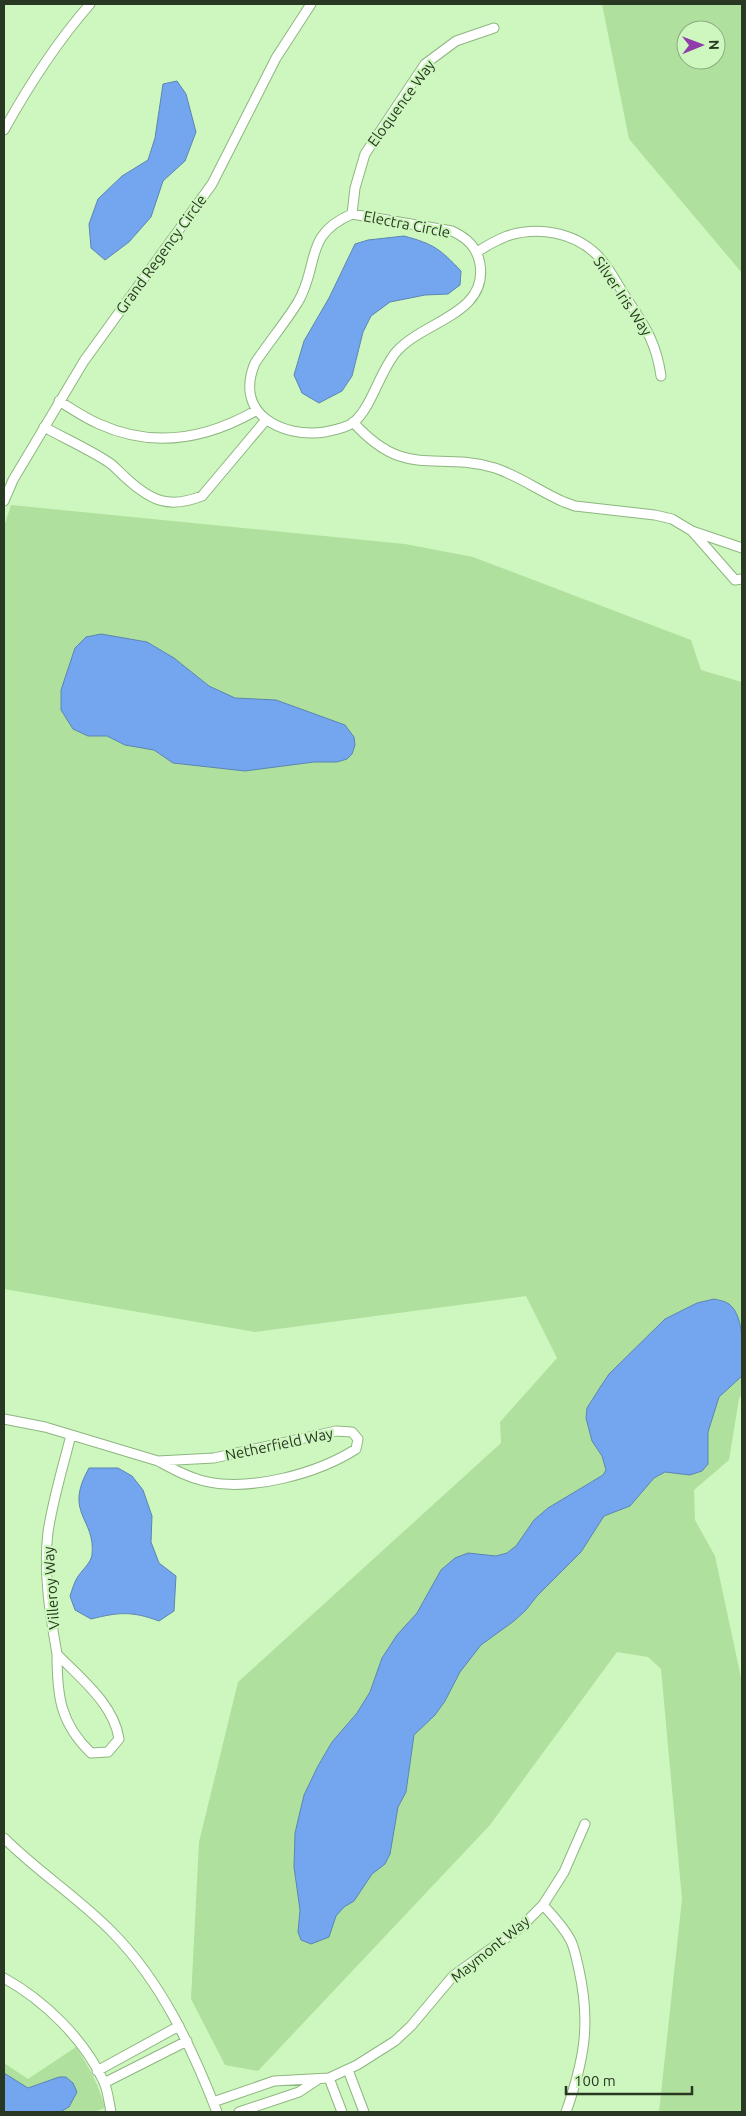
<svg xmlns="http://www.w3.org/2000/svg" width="746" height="2116" font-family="Ubuntu,sans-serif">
<rect width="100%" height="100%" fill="#cef7bf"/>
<path fill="#b0e09e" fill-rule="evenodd" d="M602 4H742V273L629 139ZM686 30H716V60H686Z
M11 505 405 544 473 557 691 640 701 670 742 682V1394L739 1399 729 1460 694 1490 695 1520 715 1556 742 1682V2112H659L682 1899 661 1669 648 1657 617 1652 490 1825 258 2071 225 2065 191 1999 199 1842 238 1682 501 1443 500 1422 557 1358 526 1296 255 1332 4 1289V526Z
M76 2047C89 2067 99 2085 105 2108L94 2112H4V2063L28 2079Z"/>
<path fill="#73a6ef" stroke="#5c85b2" d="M177 81 186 94 196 132 185 161 163 181 151 217 129 242 105 260 91 248 89 224 98 199 122 176 148 160 155 138 163 84Z
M404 236C434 244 440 249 461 271L460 285 448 294 425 295 390 302 371 316 363 332 352 376 342 391 319 403 302 393 294 375 304 341 329 298 355 244 368 240Z
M101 634 147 642 174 658 209 686 235 698 276 700 345 725 354 737 355 745 352 754 347 759 337 762H314L245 771 173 763 154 750 125 745 107 736H88L73 729 61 710V690L75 648 86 637Z
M714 1299C718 1300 725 1301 729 1304 746 1317 742 1356 742 1376L719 1397 708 1432V1464L702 1471 690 1475 665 1472 654 1478 630 1506 604 1516 581 1552 537 1596 526 1610 514 1621 481 1645 460 1672 445 1701 435 1715 414 1735 406 1792 398 1807 390 1854 385 1864 372 1874 354 1901 344 1907 336 1916 329 1937 311 1944 301 1940 298 1932 300 1910 294 1867 295 1833 304 1795 318 1766 332 1742 357 1713 370 1692 382 1658 397 1635 417 1613 441 1570 455 1558 468 1553 496 1556 507 1553 516 1546 534 1520 548 1508 603 1475 606 1470 602 1456 592 1441 586 1418 587 1408 601 1386 609 1374 665 1319 697 1303Z
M89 1468H118L132 1476 143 1490 152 1516 151 1542 159 1563 176 1576 174 1611 159 1621C132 1611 119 1612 91 1619L75 1610 70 1596C72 1590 74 1583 77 1578 81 1571 91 1563 92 1555 96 1518 63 1514 89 1468Z
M4 2073 28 2088 59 2077H66L73 2083 77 2092 69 2107 60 2112H4Z"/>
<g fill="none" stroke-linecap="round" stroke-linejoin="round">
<defs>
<path id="street" d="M4 130C29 85 56 43 90 4
M352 214 452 231C467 238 477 247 480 264 488 314 424 321 397 351 380 370 372 407 354 422 347 428 334 430 325 432 280 438 234 413 255 363 269 342 285 323 298 302 320 264 303 235 352 214Z
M352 214 355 188 365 154 425 64 456 41 494 28
M477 252C486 246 497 240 507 236 538 226 574 232 597 255 609 267 616 282 625 296 644 325 656 341 661 376
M59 401C72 409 85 418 99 424 154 449 207 439 257 410
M353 422C406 481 434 450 495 468 519 476 541 492 564 502L575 506 655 515 672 519 692 531 742 548
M44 427C64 438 86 448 105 460 113 464 119 472 126 478 151 501 169 509 202 496L265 421
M4 501 13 480 84 361 212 184 276 58 311 4
M692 531 735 580 742 579
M4 1419 45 1427 158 1461
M336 1431 352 1432 358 1439 356 1449C317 1474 249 1492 204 1481 187 1477 173 1469 158 1461L214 1458Z
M57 1654C80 1678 114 1704 119 1739L108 1752 91 1753C60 1723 57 1696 57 1654Z
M57 1654C50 1614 43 1572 48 1532 53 1499 63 1467 71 1435
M4 1838C38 1872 79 1898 113 1933 162 1983 192 2048 217 2112
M543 1905C553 1916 564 1927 571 1941 575 1950 577 1961 579 1970 591 2024 584 2061 566 2112
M4 1978C45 2001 84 2039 104 2082 108 2091 109 2103 111 2112
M348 2070 364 2112
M97 2071 179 2026
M329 2078 342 2112
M104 2083 187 2041
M213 2102 274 2081 329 2078 357 2065 395 2041 411 2026 453 1976 521 1927 543 1905 564 1872 585 1824
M239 2112 299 2092 317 2080"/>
</defs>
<use href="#street" stroke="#8eb680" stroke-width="11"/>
<use href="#street" stroke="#fff" stroke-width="9"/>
</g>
<g text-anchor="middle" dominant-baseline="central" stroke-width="4.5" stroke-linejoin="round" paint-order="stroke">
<g font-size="15" fill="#283822" stroke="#cef7bf">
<text transform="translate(401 103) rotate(-54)">Eloquence Way</text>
<text transform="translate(407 224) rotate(11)">Electra Circle</text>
<text transform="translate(161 254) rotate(-54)">Grand Regency Circle</text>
<text transform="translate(623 296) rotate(56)">Silver Iris Way</text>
<text transform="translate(279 1444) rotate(-12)">Netherfield Way</text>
<text transform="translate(51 1588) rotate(-94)">Villeroy Way</text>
<text transform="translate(490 1949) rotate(-39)">Maymont Way</text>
</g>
</g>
<rect width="746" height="2116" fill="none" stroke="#283822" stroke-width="10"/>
<g transform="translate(701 45) rotate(89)"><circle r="24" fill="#cef7bf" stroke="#8cab80"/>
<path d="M0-4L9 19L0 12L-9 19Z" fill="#913dab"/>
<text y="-8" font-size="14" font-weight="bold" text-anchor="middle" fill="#283822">N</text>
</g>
<path d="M566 2086v8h126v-8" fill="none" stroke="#283822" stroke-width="2.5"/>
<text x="574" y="2086" font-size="15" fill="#283822" stroke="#cef7bf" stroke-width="4" paint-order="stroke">100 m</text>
</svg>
